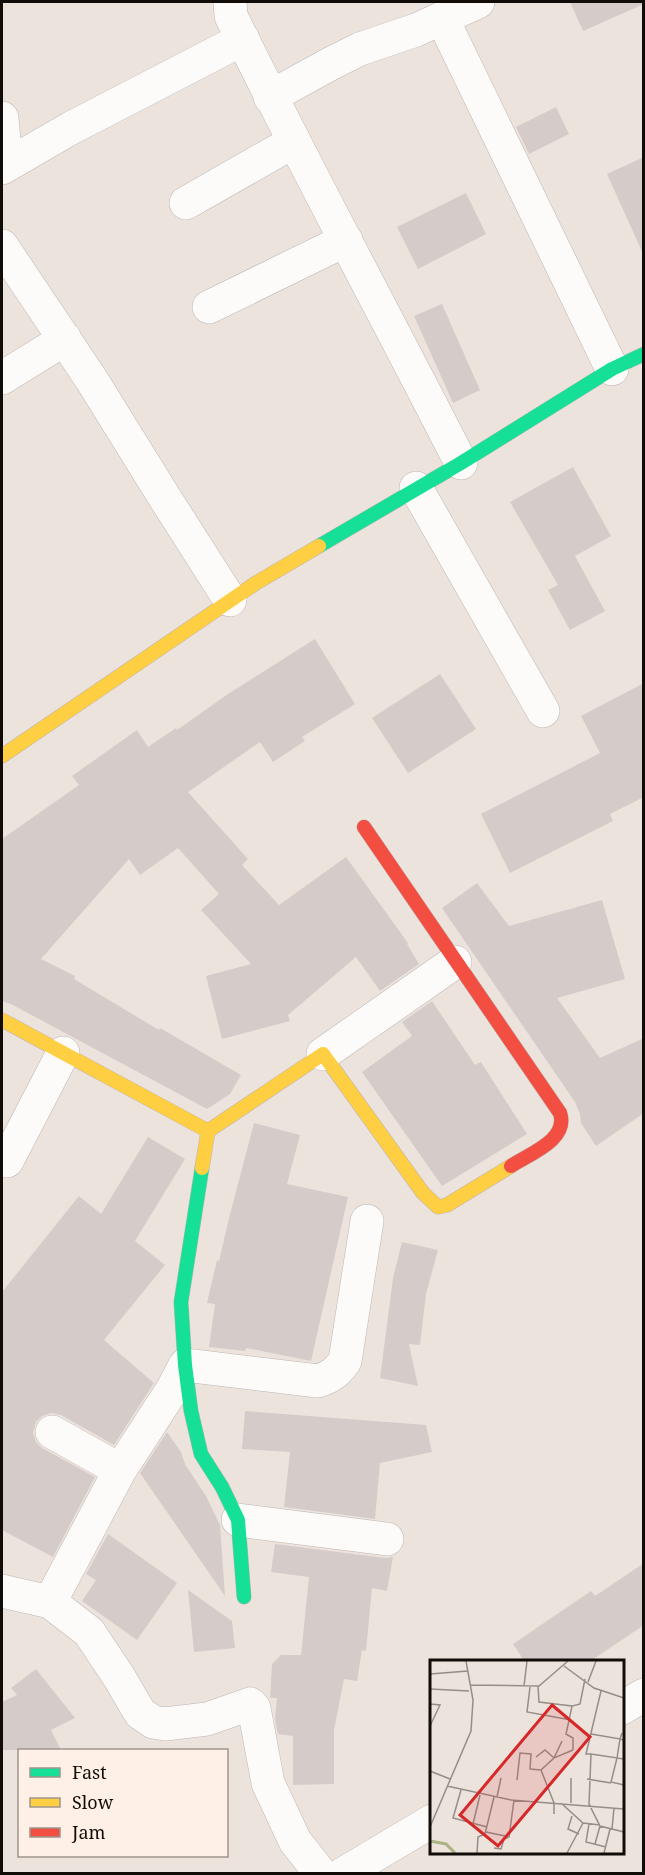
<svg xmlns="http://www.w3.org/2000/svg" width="645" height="1875" font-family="'Noto Serif',serif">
<rect width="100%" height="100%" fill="#ede3dd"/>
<path fill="#d5ccc9" d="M570 2H644V4L583 31Z
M556 107 569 134 529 154 516 127Z
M644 157V256L607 174Z
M466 193 486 234 418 269 397 227Z
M442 304 480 390 453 403 414 316Z
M573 467 611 536 575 556 605 611 570 630 548 590 558 585 510 502Z
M315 639 355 704 302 737 305 741 273 762 260 742 188 792 248 859 242 865 279 905 346 857 408 943 407 944 419 964 380 991 356 957 288 1015 290 1021 222 1039 206 976 251 964 201 910 219 894 178 848 140 875 129 859 41 959 75 976 74 979 159 1030 160 1028 241 1075 230 1094 207 1109 11 1004 2 1001V839L79 785 72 776 137 730 148 747 176 728 177 730 228 694Z
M440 674 476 729 408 773 372 718Z
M644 683V797L610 814 613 821 510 873 481 814 600 753 581 716Z
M477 883 509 926 602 900 625 979 557 998 600 1058 644 1038V1113L596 1146 581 1123 580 1114 575 1102 442 908Z
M432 1001 475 1065 481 1062 527 1134 442 1186 362 1072 412 1036 402 1022Z
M254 1123 300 1135 287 1184 348 1197 311 1361 246 1348 245 1351 209 1347 215 1304 207 1303 217 1260 219 1261 229 1218Z
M148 1137 185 1159 135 1241 165 1265 104 1340 154 1383 114 1445 61 1415 51 1413 42 1416 36 1422 33 1433 36 1442 42 1448 95 1477 53 1557 2 1530V1292L79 1196 101 1214Z
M402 1242 438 1250 426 1294 420 1345 409 1344 418 1386 380 1378 393 1278Z
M245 1411 426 1425 432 1452 380 1463 375 1519 284 1507 290 1452 242 1449Z
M167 1432 181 1452 185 1464 206 1496 220 1525 225 1596 140 1473Z
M108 1534 177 1583 137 1640 82 1601 96 1580 86 1574Z
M275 1544 385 1558 393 1557 387 1591 372 1588 366 1651 362 1650 357 1681 344 1679 334 1730V1784L293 1785V1736L278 1734 275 1719 277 1698H270L272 1664 281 1655H301L309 1577 271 1572Z
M644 1563V1625L589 1662H525L513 1644 591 1591 595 1596Z
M188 1590 232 1621 235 1648 194 1652Z
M36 1669 75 1718 51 1730 61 1750H2V1702L17 1695 11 1688Z"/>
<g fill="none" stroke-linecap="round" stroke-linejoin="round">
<defs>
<path id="street" d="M230 2 231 16C305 167 385 314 461 463
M442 18 612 369
M270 97 330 64 360 49 416 30 478 2
M2 118 6 165
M2 168 71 128 243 39
M186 203 293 142
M2 246 93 382 163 495 230 600
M209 307 346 240
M2 378 65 339
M416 488 543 711
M323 1054 455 962
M7 1161 63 1053
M52 1432 120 1470
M238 1520 387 1539
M2 1591 50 1602 89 1632 119 1677 140 1713 153 1722 165 1724 207 1719 250 1704 254 1708 268 1783 295 1841 321 1874
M50 1602 120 1470 172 1390 185 1365 318 1381C331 1377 337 1372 345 1361L367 1221
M622 1708 644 1695
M343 1874 432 1821"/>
<path id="fast" d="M319 546 461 463 612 369 644 354
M202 1168 181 1302 185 1365 191 1411 201 1454 222 1487 238 1520 244 1597"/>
<path id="slow" d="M2 756 256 583 319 546
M2 1020 208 1131 202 1168
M208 1131 323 1054 423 1193 438 1207 447 1205 511 1166"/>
<path id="jam" d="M364 827 560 1113C569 1140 529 1154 511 1166"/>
</defs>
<use href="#street" stroke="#beb6b2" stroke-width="34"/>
<use href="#fast" stroke="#beb6b2" stroke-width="15"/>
<use href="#slow" stroke="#beb6b2" stroke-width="15"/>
<use href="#jam" stroke="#beb6b2" stroke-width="15"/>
<use href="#street" stroke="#fcfbfa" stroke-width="33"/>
<use href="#fast" stroke="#16e098" stroke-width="14"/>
<use href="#slow" stroke="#ffcf43" stroke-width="14"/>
<use href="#jam" stroke="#f24e42" stroke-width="14"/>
</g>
<g transform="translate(430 1660)">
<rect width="194" height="194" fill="#ede3dd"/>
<path fill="none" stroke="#adb382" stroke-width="3" d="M0 181 16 184 25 193"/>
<path fill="none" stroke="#958d88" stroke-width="1.5" d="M134 6 164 28 194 38M0 14 38 11M158 22 166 1M40 25 109 26 138 1M94 26 97 1M108 26 109 42 142 46M100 27 97 52 141 60M0 29 39 31M171 31 156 94H161L159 144 170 166 194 172M0 44 10 45 0 66M161 74 190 79 192 73M143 90V78L136 74 142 46 150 44 155 19M161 94 187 98 190 79 194 80M106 97 115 90 124 98 143 90M194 99 187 98 181 122 194 125M0 111 20 119M141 118V143M157 119 181 123M87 120 90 93 101 94 100 109 111 110M17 126 81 140 194 149M31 130 23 158 57 167M67 137 71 118M131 143 153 163 170 165M124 154V143L111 110 124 98 132 81M142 156 138 169 149 174M43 164 50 135M159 164 156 182 176 187M0 167 41 71 43 40 36 1M182 169 184 148M56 172 75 176M165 184 170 166M64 188 71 189 74 179 79 177 84 140M47 193 48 177 55 174 64 137M137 193 153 163M174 193 180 169"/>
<path fill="#d62828" fill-opacity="0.15" stroke="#d62828" stroke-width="3" d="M122 45 160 77 68 186 30 155Z"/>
<rect width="194" height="194" fill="none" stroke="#110c08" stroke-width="3"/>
</g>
<rect width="645" height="1875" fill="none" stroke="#110c08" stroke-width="6"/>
<rect x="18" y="1749" width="210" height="108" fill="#fef0e6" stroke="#9f958d" stroke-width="1.5"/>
<rect x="30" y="1768" width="30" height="9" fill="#16e098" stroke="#9f958d" stroke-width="1.5"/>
<text x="72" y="1779" font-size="18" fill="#110c08">Fast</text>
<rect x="30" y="1798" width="30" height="9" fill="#ffcf43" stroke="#9f958d" stroke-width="1.5"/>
<text x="72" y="1809" font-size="18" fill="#110c08">Slow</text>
<rect x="30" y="1828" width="30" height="9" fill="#f24e42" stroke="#9f958d" stroke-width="1.5"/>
<text x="72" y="1839" font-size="18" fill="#110c08">Jam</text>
</svg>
